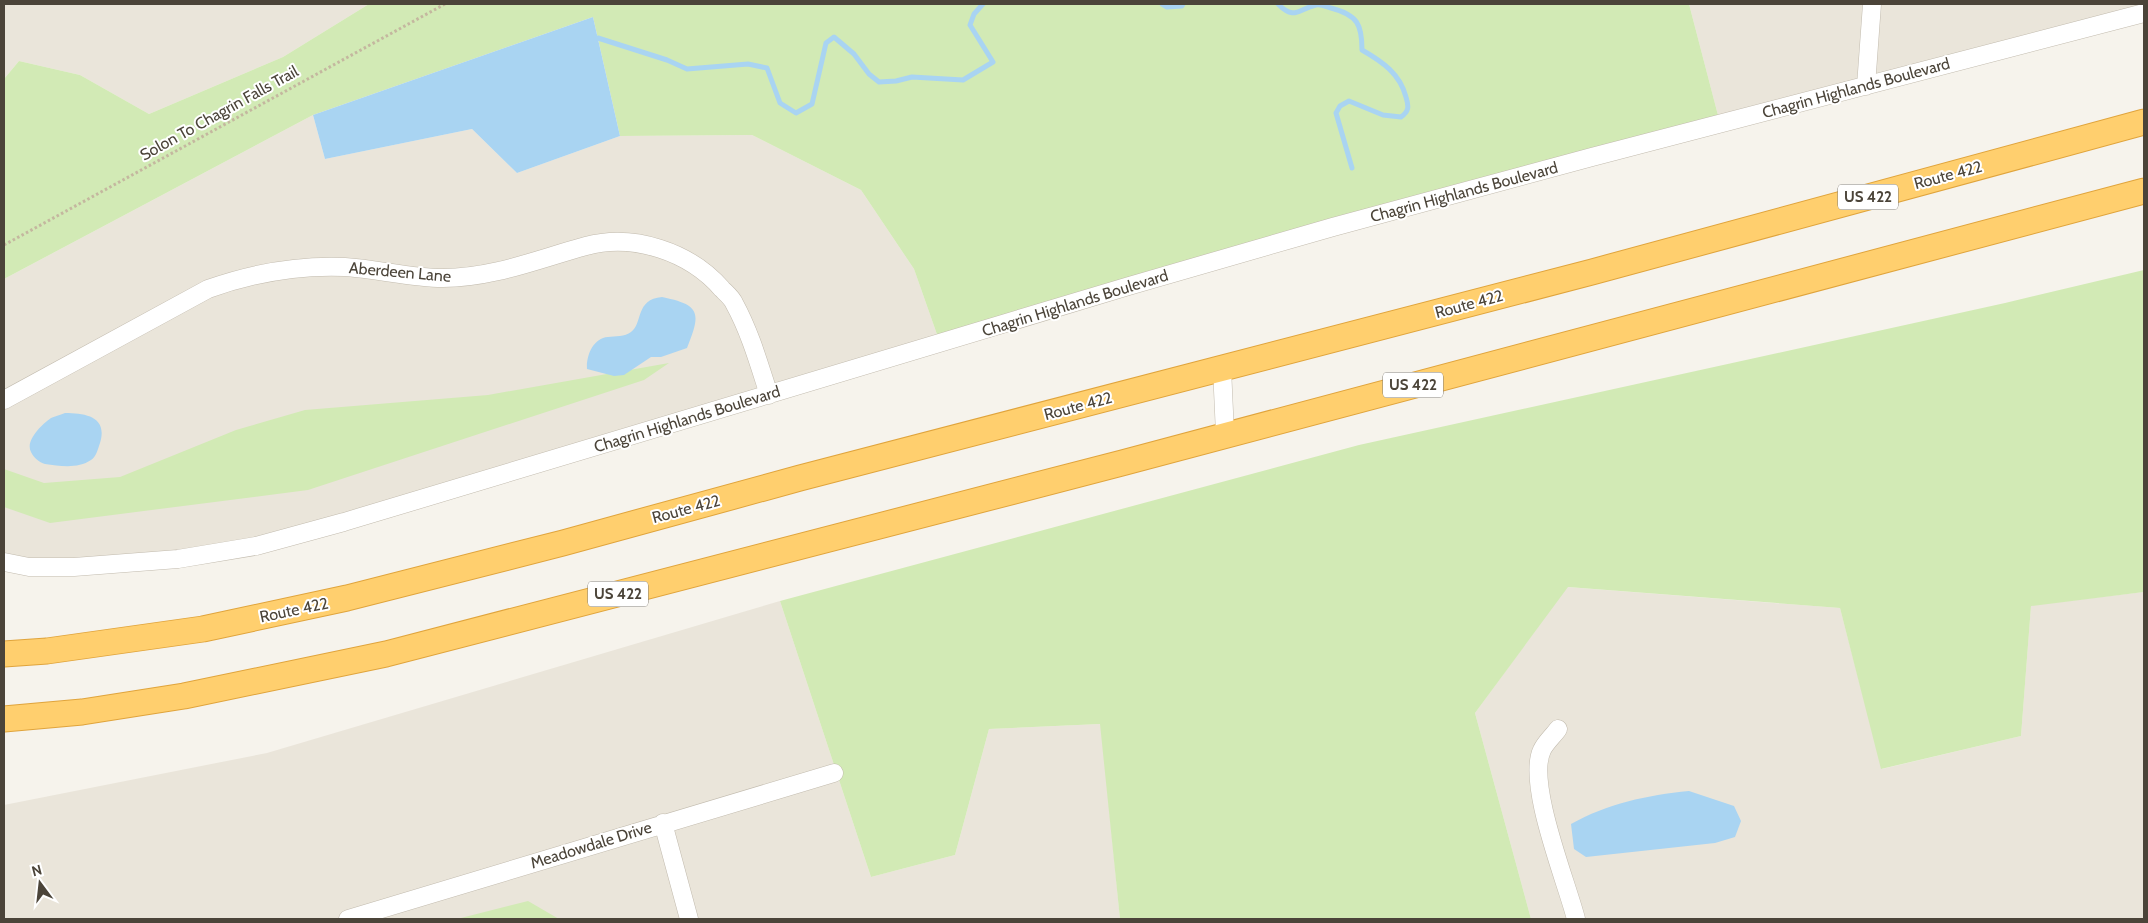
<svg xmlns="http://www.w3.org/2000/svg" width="2148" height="923" font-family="Cabin,sans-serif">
<rect width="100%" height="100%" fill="#f6f3ec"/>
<path fill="#eae5da" d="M4 4H369L283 57 149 114 80 75 19 61 4 79Z
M1689 4H2144V13L1720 123Z
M313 115 325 159 472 129 517 173 620 136 752 135 861 190 914 269 940 343 769 395 178 559 4 562V279Z
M1567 587 1840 608 1882 769 2021 736 2031 605 2144 592V919H1531L1475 713Z
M780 601 871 877 955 855 989 729 1101 724 1120 919H4V805L267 753Z"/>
<path fill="#d2eab5" d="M369 4H1689L1720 123 940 343 914 269 861 190 752 135 620 136 593 17 313 115 4 279V79L19 61 80 75 149 114 283 57Z
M2144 270V592L2031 606 2021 736 1881 769 1840 608 1568 587 1475 713 1531 919H1120L1100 724 989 729 955 855 871 877 780 601 1359 445 2005 303Z
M669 363 644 380 308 490 50 523 4 507V469L44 483 120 477 236 430 305 410 488 395Z
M528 901 559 919H457Z"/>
<path fill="#a9d4f2" d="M593 17 620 136 517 173 472 129 325 159 313 115Z
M662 297C701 305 701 313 687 348L661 357H651L624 375 614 376 587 369C586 356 593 338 608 337 615 336 625 337 631 332 643 324 635 299 662 297Z
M65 413C86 413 108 417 100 443 98 449 96 457 91 460 78 469 60 466 45 464 39 462 34 458 31 452 25 441 41 425 51 418 55 416 61 415 65 413Z
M1689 791 1734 806 1741 821 1735 837 1715 843 1586 857 1574 849 1571 824C1607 804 1647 795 1689 791Z"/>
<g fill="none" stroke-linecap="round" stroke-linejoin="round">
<path stroke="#a9d4f2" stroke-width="5" d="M1162 4 1167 7 1182 6 1183 4
M1278 4C1295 21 1298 9 1316 5 1321 4 1327 7 1331 8 1358 15 1362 25 1362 50 1383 62 1400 74 1406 97 1409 107 1409 111 1401 117L1383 115 1349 101 1340 106 1336 113 1352 168
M598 38 667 60 687 69 748 64 767 68 780 103 796 113 812 104 826 43 834 37 854 54 869 74 879 82 896 81 912 77 963 80 993 62 970 25 974 14 983 4"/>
<defs>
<path id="minor" d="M1866 86 1872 4
M1222 368 1225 434
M4 400 208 289C253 273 298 265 345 267 378 269 410 278 443 278 493 278 538 259 586 246 634 233 690 252 722 289 726 293 732 298 734 303 750 332 759 364 769 395
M4 562 29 567H74L178 559 256 546 344 522 1129 286 1333 227 1592 157 2144 13
M1558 729C1553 736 1545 743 1542 750 1526 783 1567 883 1576 919
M663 823 689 919
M348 919 834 773"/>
<path id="highway" d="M4 654 47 651 203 629 347 598 563 543 800 478 1592 272 2144 122
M4 719 82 712 184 696 386 654 1122 463 2144 191"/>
</defs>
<use href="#minor" stroke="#c2bbae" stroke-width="19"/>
<use href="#highway" stroke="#e0a43c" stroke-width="27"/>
<path stroke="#c4b79f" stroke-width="3" stroke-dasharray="2.5 2.5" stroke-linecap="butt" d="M4 245 445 4"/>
<use href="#minor" stroke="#fff" stroke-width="18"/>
<use href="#highway" stroke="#ffcf6e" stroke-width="25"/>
</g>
<g text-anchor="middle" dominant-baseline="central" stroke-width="4" stroke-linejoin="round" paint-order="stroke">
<g fill="#fff" stroke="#817c74" stroke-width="1">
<rect x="1838" y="184.5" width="60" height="25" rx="4"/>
<rect x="1383" y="372.5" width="60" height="25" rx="4"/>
<rect x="588" y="581.5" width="60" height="25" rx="4"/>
</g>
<g font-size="15" font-weight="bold" fill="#4b4439">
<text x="1868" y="197">US 422</text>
<text x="1413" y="385">US 422</text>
<text x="618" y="594">US 422</text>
</g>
<g font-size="16" fill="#4b4439" stroke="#fff">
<text transform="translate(1856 88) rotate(-15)">Chagrin Highlands Boulevard</text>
<text transform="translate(219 113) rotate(-29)">Solon To Chagrin Falls Trail</text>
<text transform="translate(1948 175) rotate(-15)">Route 422</text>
<text transform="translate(1464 192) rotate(-15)">Chagrin Highlands Boulevard</text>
<text transform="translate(400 272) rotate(5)">Aberdeen Lane</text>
<text transform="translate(1075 303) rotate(-17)">Chagrin Highlands Boulevard</text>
<text transform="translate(1469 304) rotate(-15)">Route 422</text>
<text transform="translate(1078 406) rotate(-15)">Route 422</text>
<text transform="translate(687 419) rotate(-17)">Chagrin Highlands Boulevard</text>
<text transform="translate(686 509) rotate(-15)">Route 422</text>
<text transform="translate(294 610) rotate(-12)">Route 422</text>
<text transform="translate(591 845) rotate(-17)">Meadowdale Drive</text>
</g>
</g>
<rect width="2148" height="923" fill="none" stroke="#4b4439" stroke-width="10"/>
<g transform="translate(40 883) rotate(345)" stroke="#ffffff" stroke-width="4" paint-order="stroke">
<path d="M0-4L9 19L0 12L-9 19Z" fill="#4b4439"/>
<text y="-8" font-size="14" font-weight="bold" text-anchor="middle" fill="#4b4439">N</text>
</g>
</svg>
